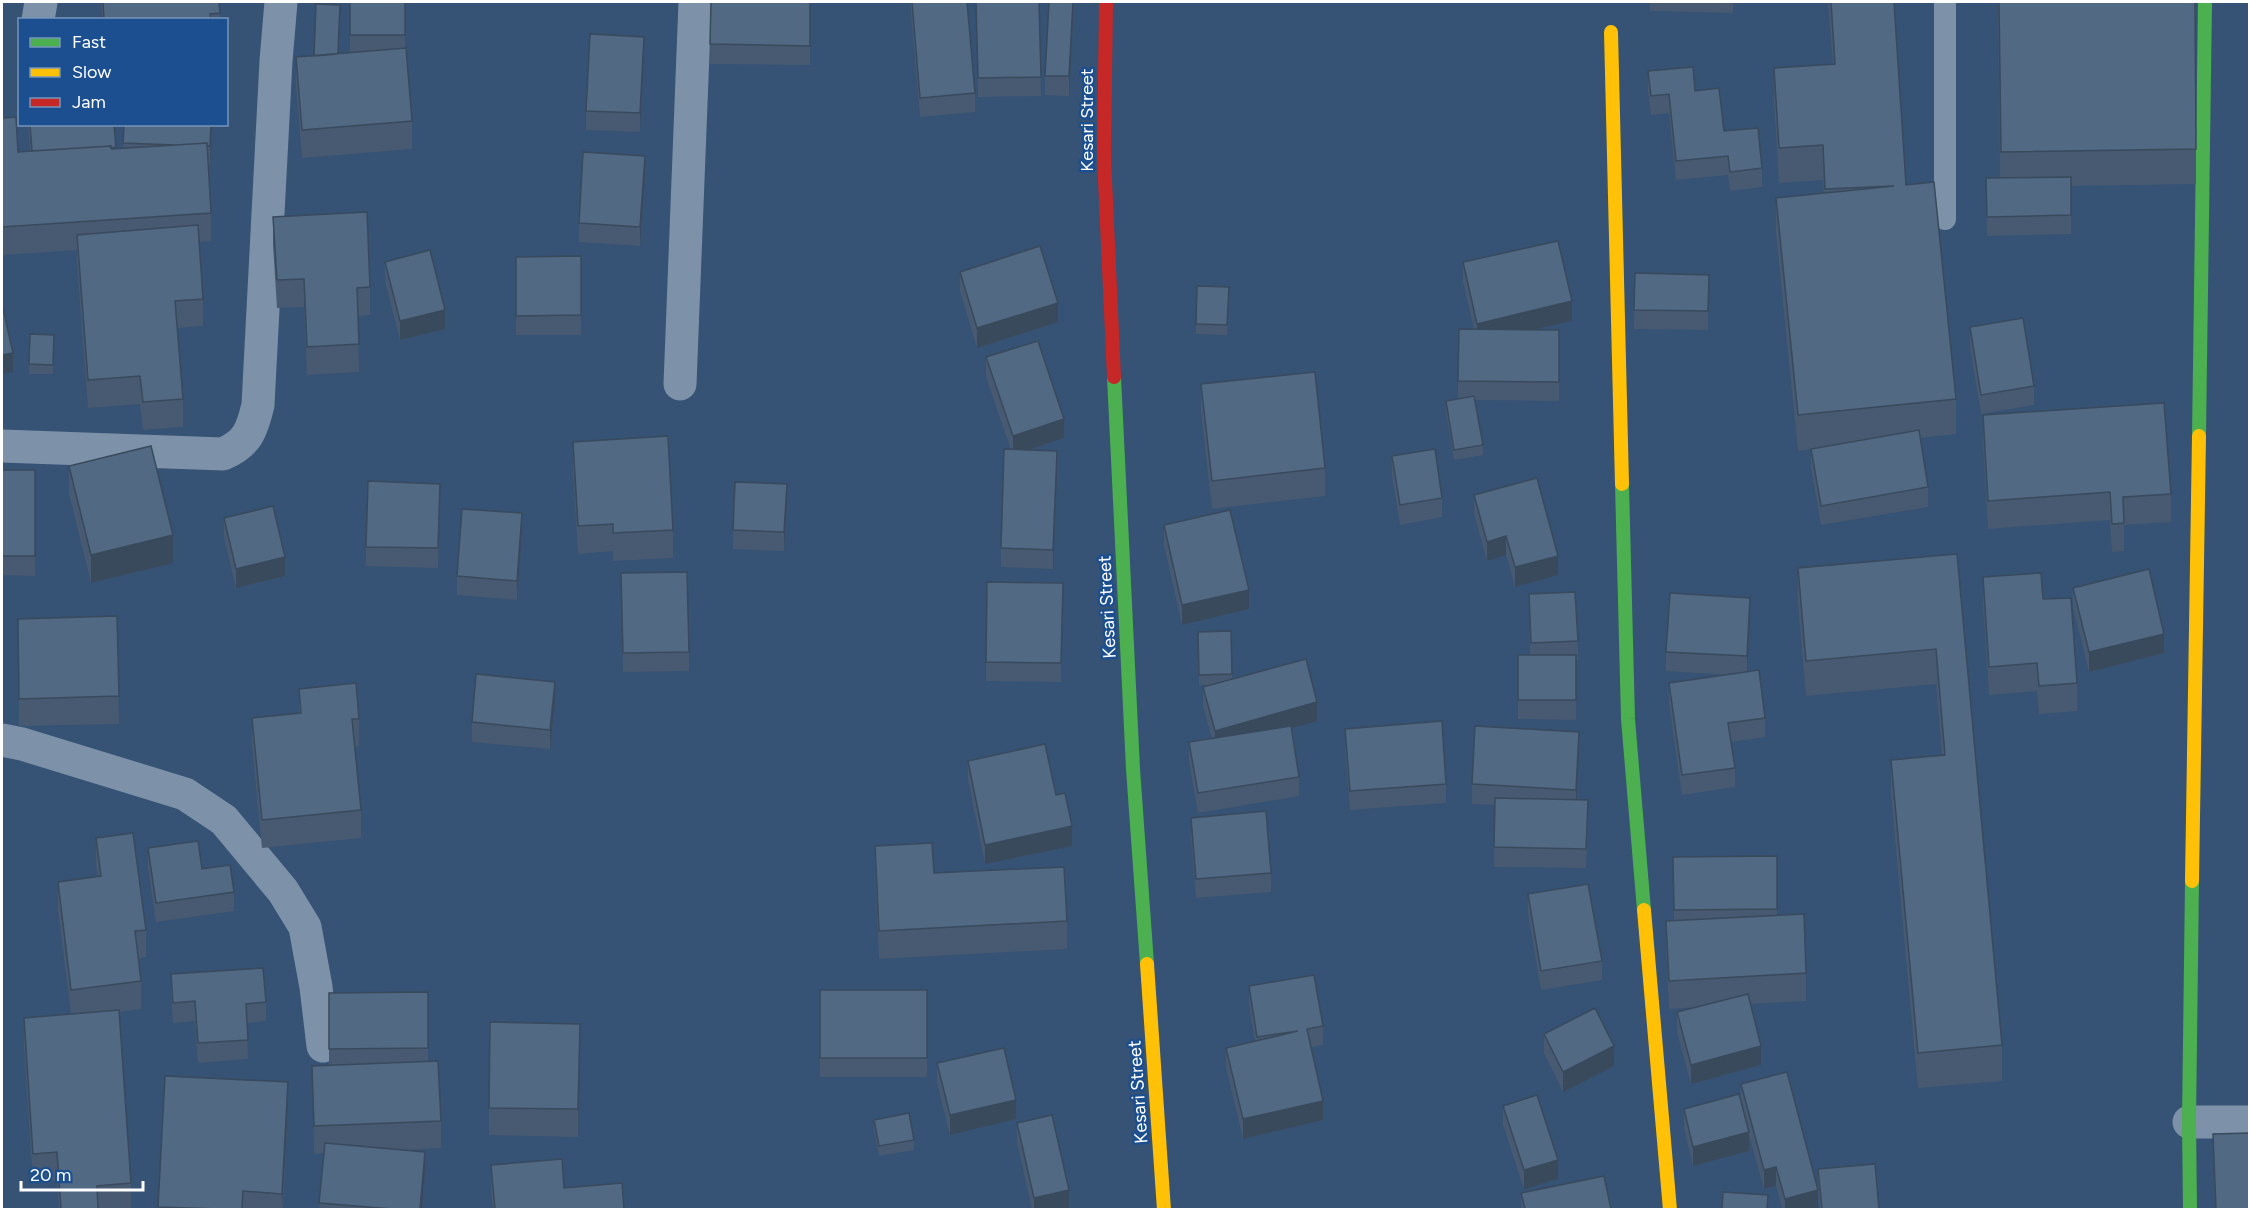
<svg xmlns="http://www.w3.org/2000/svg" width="2251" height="1211" font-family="Figtree,sans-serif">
<rect width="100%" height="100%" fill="#365274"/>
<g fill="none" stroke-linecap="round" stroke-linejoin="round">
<path stroke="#7d92a8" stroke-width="22" d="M1945 2V219"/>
<path stroke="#7d92a8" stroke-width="33" d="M38 20 41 2
M680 384 695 2
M2 446 223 454C248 443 252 430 258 405L276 61 281 2
M2 740 22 744 185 794 224 820 283 891 305 927 316 987 323 1046
M2189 1122H2250"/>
<path stroke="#4caf50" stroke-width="14" d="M1114 377 1133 769 1147 964
M2199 436 2205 2
M1622 484 1628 719 1644 910
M2190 1210 2189 1122 2192 881"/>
<path stroke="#ffc107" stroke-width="14" d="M1611 32 1622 484
M2192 881 2199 436
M1644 910 1670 1210
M1147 964 1164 1210"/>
<path stroke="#c62828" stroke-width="14" d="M1106 2 1104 158 1114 377"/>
</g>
<path fill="#475a72" d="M101 2H219L220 20H102Z
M350 2H405V48L412 121V149L302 158 296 85V57L350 53Z
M711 2H810V65L710 64Z
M910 2H967L975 93V112L920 117Z
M976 2H1039L1041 96 978 97Z
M1074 2 1069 96 1045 95V76Z
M1650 2H1733V13L1650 11Z
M1828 2H1894L1906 185 1956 399V434L1920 438 1928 487V507L1821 525 1811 468V449L1798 451 1776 233V198L1824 193 1823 180 1779 183 1774 103V68L1833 64Z
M1998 2 2196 149V184L2071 186V234L1987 236 1986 178H2000Z
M644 56 640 132 586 130V111Z
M1648 71 1695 91 1724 131 1762 168V187L1730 191 1728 175 1676 180 1669 113 1651 115 1648 91Z
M2 118 18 152 30 151 28 124H114L116 149 123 148 124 124H212L210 166 208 165 211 213V241L199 242 203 299V326L178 328 183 399V427L143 430 140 404 88 408 77 263V250L2 255Z
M645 175 640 246 579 242V223Z
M273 217 370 287V315L358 316 359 372 307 375 304 307 277 308 273 245Z
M581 256V335H516V257Z
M385 262 445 329 400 340 385 281Z
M1463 262 1572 321 1533 330H1559V401L1475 400 1483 445V455L1454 460 1446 411V401L1458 399V381L1474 329 1463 282Z
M960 272 1058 322 977 348 960 291Z
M1635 273 1709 275 1708 330 1634 329Z
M1229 297 1227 335 1196 334V324Z
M1970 327 2034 386V405L1981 414 1970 346Z
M54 345 53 374H29V364Z
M986 357 1064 438 1029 450 1057 470 1053 569 1001 567V548L1011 450 986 377Z
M1201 384 1325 468V496L1212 509 1201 412Z
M1983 415 2171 494V522L2124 525V551L2112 552 2110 520 1988 529 1983 443Z
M573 442 673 530V558L613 561V551L578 554 573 470Z
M1392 456 1442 498V517L1400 525 1392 475Z
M69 466 173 563 91 583 69 494Z
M2 470H35V576L2 575Z
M1474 495 1558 575 1515 587 1506 555 1487 561 1474 514Z
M440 503 438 568 366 566V547Z
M787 504 784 551 733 549V530Z
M224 518 285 576 236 588 224 538Z
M1164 525 1249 609 1182 625 1164 545Z
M522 532 517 600 457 595V576Z
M1957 554 2002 1045V1081L1918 1088 1891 795V760L1942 755 1936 684 1806 696 1798 603V568Z
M1983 577 2043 599 2077 683V711L2039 714 2037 691 1989 695 1983 605Z
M1063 583 1061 682 986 681V662Z
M2073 588 2164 653 2089 672 2073 607Z
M621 593 689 652V671L623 672Z
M1529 594 1578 641V660H1576V720L1518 719V655H1530Z
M117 616 119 724 19 726 18 619Z
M1750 617 1747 672 1765 718V737L1731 742 1735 768V787L1682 795 1669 703V683L1730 675 1666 671V652Z
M1231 631 1232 679 1317 721 1292 728 1299 777V796L1198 813 1189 761V742L1212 739 1203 706V687L1212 685H1199L1198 632Z
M299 689 359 719V746L355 747 361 810V838L262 848 252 745V718L299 714Z
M555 701 550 749 472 742V722Z
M1345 729 1446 784V803L1350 810 1345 748Z
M1579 752 1576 799 1588 819 1586 868 1494 867 1495 805 1472 804V784Z
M968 761 1056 795 1072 846 985 864 968 780Z
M1191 818 1271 873V892L1196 898 1191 837Z
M96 838 146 930V957L138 959 141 981V1009L119 1012 131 1183V1209H59L57 1180 33 1182 24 1046V1018L71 1014 58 910V882L98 877 96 865Z
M875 846 934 873 1067 921V949L879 959 875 874Z
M148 848 202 869 234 892V911L156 922 148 868Z
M1777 856V915L1806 973V1001L1750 1004 1761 1065 1691 1084 1677 1032V1012L1698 1007 1669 1009 1666 949V921H1674L1673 857Z
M1528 894 1602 961V980L1541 990 1528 913Z
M171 974 266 1002V1021L247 1023 248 1059 198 1063 195 1021 173 1023 171 994Z
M1249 986 1323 1026V1045L1311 1047 1323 1120 1243 1139 1226 1067V1048L1255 1041 1249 1005Z
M820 990H927V1077H820Z
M428 992V1061L441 1121V1148L405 1150 425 1171 422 1209H319L324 1153 314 1154 312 1066 329 1065V993Z
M1544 1034 1614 1066 1563 1092 1544 1053Z
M580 1051 578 1137 489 1135V1108Z
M937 1063 1016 1119 950 1135 937 1083Z
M165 1076 288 1109 283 1209H158Z
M1741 1084 1818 1209H1782L1776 1186 1764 1189 1749 1135V1151L1693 1166 1684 1128V1109L1741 1101Z
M1503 1106 1558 1179 1524 1189 1503 1125Z
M874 1120 914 1140V1150L879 1156 874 1130Z
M1017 1123 1069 1209H1032L1017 1142Z
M2213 1134 2250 1209H2215Z
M491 1165 564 1188 624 1209H493L491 1193Z
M1818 1169 1879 1209H1820L1818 1189Z
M1521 1193 1611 1209H1521Z"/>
<path fill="#394a5c" d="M1073 2H1074L1069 96V76Z
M644 37V56L640 132V113Z
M211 124H212L210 166V146Z
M645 156V175L640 246V227Z
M1572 301V321L1477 343V324Z
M1058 303V322L977 348V328Z
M445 310V329L400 340V321Z
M13 353V372L2 374V355Z
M1064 419V438L1013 455V436Z
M1057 451V470L1053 569V550Z
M787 484V504L784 551V532Z
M522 513V532L517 600V581Z
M173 535V563L91 583V555Z
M1506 536V555L1487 561V542Z
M1558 556V575L1515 587V567Z
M285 557V576L236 588V569Z
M1249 590V609L1182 625V605Z
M1750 598V617L1747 675V656Z
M2164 634V653L2089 672V652Z
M555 682V701L550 749V730Z
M1317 702V721L1215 750V731Z
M1579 732V752L1576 810V790Z
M1072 826V846L985 864V845Z
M580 1024V1051L578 1137V1109Z
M1614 1046V1066L1563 1092V1072Z
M1761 1046V1065L1691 1084V1065Z
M288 1082V1109L282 1209V1194Z
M1016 1100V1119L950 1135V1115Z
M1323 1101V1120L1243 1139V1119Z
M1749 1132V1151L1693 1166V1147Z
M425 1152V1171L422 1209H420Z
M1558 1160V1179L1524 1189V1170Z
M1776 1167V1186L1764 1189V1170Z
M1069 1190V1209H1034V1198Z
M1818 1190V1209H1785V1199Z"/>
<path fill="#526984" stroke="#394a5c" stroke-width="1.5" d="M103 2H219L220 13 210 14 211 20H104Z
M350 2H405V35H350Z
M711 2H810V46L710 44Z
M912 2H967L975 93 920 98Z
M976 2H1039L1041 77 978 78Z
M1049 2H1073L1069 76H1045Z
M1831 2H1894L1906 185 1934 182 1956 399 1798 415 1776 198 1894 186 1825 189 1823 145 1779 148 1774 68 1835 64Z
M1999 2H2195L2196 149 2001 152Z
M316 4 340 5 338 54 314 56Z
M590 34 644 37 640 113 586 111Z
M406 48 412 121 302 130 296 57Z
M1693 67 1695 91 1719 88 1724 131 1758 128 1762 168 1730 172 1728 156 1676 161 1669 94 1651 96 1648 71Z
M16 117 18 152 111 146 112 149 207 143 211 213 2 227V118Z
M30 124H114L116 147 111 148V146L32 151Z
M124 124H211L210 146H207V143L175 145 123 143Z
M583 152 645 156 640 227 579 223Z
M2071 177V215L1987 217 1986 178Z
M367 212 370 287 357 288 359 344 307 347 304 279 277 280 273 217Z
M198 225 203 299 175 301 183 399 143 402 140 376 88 380 77 235Z
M1558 241 1572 301 1477 324 1463 262Z
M1040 246 1058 303 977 328 960 272Z
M430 250 445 310 400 321 385 262Z
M581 256V315L516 316V257Z
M1635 273 1709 275 1708 311 1634 310Z
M1197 286 1229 287 1227 325 1196 324Z
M2 304 13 353 2 355Z
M2023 318 2034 386 1981 395 1970 327Z
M1459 329 1559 330V382L1458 381Z
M30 334 54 335 53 365 29 364Z
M1038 341 1064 419 1013 436 986 357Z
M1315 372 1325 468 1212 481 1201 384Z
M1474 396 1483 445 1454 450 1446 401Z
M2164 403 2171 494 2123 497 2124 523 2112 524 2110 492 1988 501 1983 415Z
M1919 430 1928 487 1821 506 1811 449Z
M668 436 673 530 613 533V524L578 526 573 442Z
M151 446 173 535 91 555 69 466Z
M1004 449 1057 451 1053 550 1001 548Z
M1435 449 1442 498 1400 505 1392 456Z
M2 470H35V556H2Z
M1537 478 1558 556 1515 567 1506 536 1487 542 1474 495Z
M368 481 440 484 438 548 366 547Z
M735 482 787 484 784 532 733 530Z
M273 506 285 557 236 569 224 518Z
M462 509 522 513 517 581 457 576Z
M1230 510 1249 590 1182 605 1164 525Z
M1957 554 2002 1045 1918 1053 1891 760 1945 755 1936 649 1806 661 1798 568Z
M2149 569 2164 634 2089 652 2073 588Z
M687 572 689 652 623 653 621 573Z
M2041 573 2043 599 2071 598 2077 683 2039 686 2037 663 1989 667 1983 577Z
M987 582 1063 583 1061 663 986 662Z
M1575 592 1578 641 1531 643 1529 594Z
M1670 593 1750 598 1747 656 1666 652Z
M117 616 119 696 19 699 18 619Z
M1231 631 1232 674 1199 675 1198 632Z
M1518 655H1576V700H1518Z
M1306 659 1317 702 1215 731 1203 687Z
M1759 670 1765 718 1728 723 1735 768 1682 775 1669 683Z
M476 674 555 682 550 730 472 722Z
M356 683 359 719H352L361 810 262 820 252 718 301 713 299 689Z
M1442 721 1446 784 1350 791 1345 729Z
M1291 726 1299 777 1198 793 1189 742Z
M1475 726 1579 732 1576 790 1472 784Z
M1045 744 1056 795 1065 793 1072 826 985 845 968 761Z
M1495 798 1588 800 1586 849 1494 847Z
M1266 811 1271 873 1196 879 1191 818Z
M133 833 146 930 135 931 141 981 71 990 58 882 101 876 96 838Z
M198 841 202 869 230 865 234 892 156 903 148 848Z
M932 843 934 873 1064 867 1067 921 879 931 875 846Z
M1777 856V909L1674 910 1673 857Z
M1588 884 1602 961 1541 971 1528 894Z
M1804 914 1806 973 1669 981 1666 921Z
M263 968 266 1002 246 1004 248 1040 198 1043 195 1001 173 1003 171 974Z
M1314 975 1323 1026 1307 1029 1323 1101 1243 1119 1226 1048 1298 1031 1257 1037 1249 986Z
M820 990H927V1058H820Z
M428 992V1048L329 1049V993Z
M1748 994 1761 1046 1691 1065 1677 1012Z
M1595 1008 1614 1046 1563 1072 1544 1034Z
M119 1010 131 1183 97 1186 98 1209H61L57 1152 33 1154 24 1018Z
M490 1022 580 1024 578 1109 489 1108Z
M1004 1048 1016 1100 950 1115 937 1063Z
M438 1061 441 1121 314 1126 312 1066Z
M1787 1072 1818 1190 1785 1199 1776 1167 1764 1170 1741 1084Z
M165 1076 288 1082 282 1194 243 1191 242 1209H219L158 1207Z
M1739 1094 1749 1132 1693 1147 1684 1109Z
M1537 1095 1558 1160 1524 1170 1503 1106Z
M909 1113 914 1140 879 1146 874 1120Z
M1052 1115 1069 1190 1034 1198 1017 1123Z
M2250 1133V1209H2216L2213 1134Z
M325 1143 425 1152 420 1209H393L319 1203Z
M562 1159 564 1188 622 1183 624 1209H495L491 1165Z
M1875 1164 1879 1209H1822L1818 1169Z
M1604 1176 1611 1209H1525L1521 1193Z
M1723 1192 1768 1195 1767 1209H1722Z"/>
<g text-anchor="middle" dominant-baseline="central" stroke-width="5" stroke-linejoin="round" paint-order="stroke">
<g font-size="18" fill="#fff" stroke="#1b4f8f">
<text transform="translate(1087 120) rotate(-90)">Kesari Street</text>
<text transform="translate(1107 607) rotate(-93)">Kesari Street</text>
<text transform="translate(1138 1092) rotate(-94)">Kesari Street</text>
</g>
</g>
<rect width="2251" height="1211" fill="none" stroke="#ffffff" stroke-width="6"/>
<rect x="18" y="18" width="210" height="108" fill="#1b4f8f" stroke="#7695bc" stroke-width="1.5"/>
<rect x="30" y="38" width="30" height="9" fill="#4caf50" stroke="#7695bc" stroke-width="1.5"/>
<text x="72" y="48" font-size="18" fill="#ffffff">Fast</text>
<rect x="30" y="68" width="30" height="9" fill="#ffc107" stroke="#7695bc" stroke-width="1.5"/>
<text x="72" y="78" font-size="18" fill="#ffffff">Slow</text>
<rect x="30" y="98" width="30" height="9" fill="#c62828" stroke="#7695bc" stroke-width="1.5"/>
<text x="72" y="108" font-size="18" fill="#ffffff">Jam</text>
<path d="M21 1181v9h122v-9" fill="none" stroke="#ffffff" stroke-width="3"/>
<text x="30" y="1181" font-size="18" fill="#ffffff" stroke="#1b4f8f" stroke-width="4.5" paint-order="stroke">20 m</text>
</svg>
